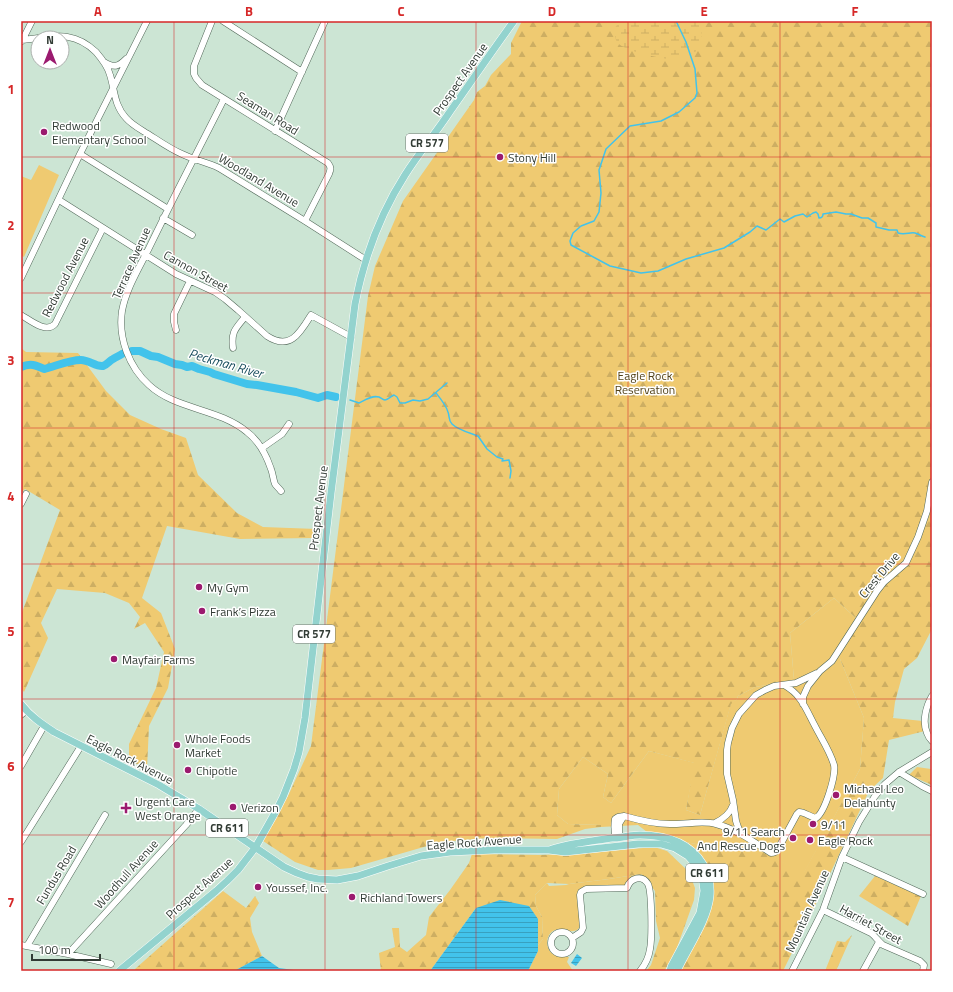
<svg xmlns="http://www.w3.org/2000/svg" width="953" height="992" font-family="'Titillium Web',sans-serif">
<defs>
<pattern id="forest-firs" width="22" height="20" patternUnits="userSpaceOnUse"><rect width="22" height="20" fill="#efca71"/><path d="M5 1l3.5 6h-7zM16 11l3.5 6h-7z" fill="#cdae62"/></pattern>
<pattern id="wetland-marsh" width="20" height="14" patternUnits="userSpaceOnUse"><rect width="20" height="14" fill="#efca71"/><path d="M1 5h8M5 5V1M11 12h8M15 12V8" fill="none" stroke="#cdae62"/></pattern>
<pattern id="water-rules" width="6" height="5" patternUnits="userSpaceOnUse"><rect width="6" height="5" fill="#42c3eb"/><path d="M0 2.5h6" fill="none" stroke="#38a0bf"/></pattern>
</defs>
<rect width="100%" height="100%" fill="#cce5d4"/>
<path fill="#efca71" d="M39 165 59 175 24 257 21 255V176L31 180Z
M834 598 858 620 838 654 864 718 860 769 804 873 757 850H727L670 839 647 832 638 825 601 827V825L568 824 557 815 559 789 583 757 608 774 603 797 611 803 649 751 695 763 686 810 700 815 731 703 737 699 738 696 755 687 794 680 790 633Z
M641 874V876L625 885 585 886 580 891C581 899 583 923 579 928 574 935 562 928 555 930 545 934 545 949 553 954 558 956 563 956 569 957L567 962 573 971H528L538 951V945L543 939 542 917 536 906 535 895 547 883 549 886 566 885 569 884 609 879Z"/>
<path fill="url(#forest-firs)" d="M522 21H932V629L917 658 904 669 895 702 893 718 923 721 925 731 889 740 883 778 869 791 812 912 783 971H680L710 894 695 853 670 839 727 850H757L804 872 860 769 864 718 838 654 858 620 834 598 790 633 794 680 755 687 738 696 737 699 731 704 700 815 686 810 694 763 649 751 611 803 603 797 608 774 583 757 559 789 557 815 568 824 601 825V827L585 829 557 839 488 838 441 842 351 868 328 870H318L295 862 260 839 288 796 311 746 368 296 375 266 403 201 474 100 477 92 485 86 491 75 511 54V43Z
M21 348 26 352 78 353 106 391 130 415 161 429 186 438 198 475 237 513 263 527 317 529 316 538 240 539 167 526 142 598 161 613 175 649 168 688 149 726 147 769 129 760V744L156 688 164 652 145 623 134 629 140 617 129 603 105 593 57 589 41 623 48 638 24 692 21 688V615L60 510 25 489 21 493Z
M932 766V785L909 775 917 767 931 769Z
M654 847 667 851 689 872 695 888 694 900 674 956 664 971H646L651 965 660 938 656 921 655 891 641 874 609 879 569 884 547 883 535 895 536 906 542 917 543 939 538 945V919L476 908 430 971H381L379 953 395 947 392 928H399L400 947 407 952 426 935 429 917 450 890 469 863 472 854 539 855 578 854Z
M875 876 921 896 908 926 859 896Z
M223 891 246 908 255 896 259 903 250 918 252 932 262 956 234 971H136L135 969Z
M852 935 836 971H825L837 941 845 942Z"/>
<path fill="url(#wetland-marsh)" d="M620 21H698C705 30 700 41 697 51L685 56 678 61C667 59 623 52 617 42 615 39 615 33 614 29Z"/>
<path fill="url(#water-rules)" d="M500 900 529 906 538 919V951L528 971H430L476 908Z
M577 954 582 958 576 966 571 963Z
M262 956 279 968 301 971H234Z"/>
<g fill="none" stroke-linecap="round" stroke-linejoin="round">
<path stroke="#42c3eb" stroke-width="1.5" d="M676 21 686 42 695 69 697 93 695 98 679 112 661 121 630 126 606 149 599 170 601 193 599 212 594 221 581 226 573 233 570 241 571 245 610 266 641 273 658 271 686 259 724 248 750 232 757 226 766 230 780 219 784 222 795 216 803 214 807 217 813 213 816 212 818 214 819 218C822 218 823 217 823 214L836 212 846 214H851L862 218H868L876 223V227L889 230H897L898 233C905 235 910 232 915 233 919 234 921 236 925 237
M436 393C440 398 446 405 448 412 450 417 448 420 452 424 458 430 470 433 478 436L487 449 497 457 503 459 502 461 509 460 511 471 510 478
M350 400 359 403C365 400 372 395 379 397 381 398 383 400 385 400 388 400 391 396 394 395L397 397 400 403H405L413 400 420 401 428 399 447 383"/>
<path stroke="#42c3eb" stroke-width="8" d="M132 351H140L151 356 158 357 175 364 182 365 187 367 192 366 199 369 210 372 214 374 247 384 257 385 296 392 318 398 327 395 336 397
M21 367C30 363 36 365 44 369 56 366 69 360 81 360 89 360 96 367 103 366 107 365 109 361 113 359 116 357 119 356 122 354"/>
<defs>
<path id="minor" d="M212 21 194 66V74L196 78 202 85 328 163C331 167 331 169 329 174L305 221
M223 21 302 72
M21 40C50 38 71 28 96 52 102 59 108 67 110 75 115 91 114 105 126 118 132 125 140 129 148 134 159 141 170 149 182 154 194 160 207 162 219 168L305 221 366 260
M22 41 32 21
M104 62C114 68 118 67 126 59
M224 99C199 149 173 198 149 248 139 268 126 289 122 311 118 338 129 367 149 385 176 410 218 408 247 432 259 441 266 454 271 469 273 474 273 479 275 484 276 486 279 488 281 491
M275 131 325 21
M80 154 168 209
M59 200 176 274 215 292 225 299 238 310 267 336C290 351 300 333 311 315L351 337
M163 218 192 235
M21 278 80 154 147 21
M21 315C30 320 46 334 55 324L103 228
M176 330 174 322V314L190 281
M233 348C231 332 235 329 245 317
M262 448 282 434 289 424
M21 504 26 494
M932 696C926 706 922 722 927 733 928 736 930 739 932 741
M803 704V697L808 686 820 671 832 661 877 591 884 582 906 563 918 537 927 511 932 482
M21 715 26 711
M21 766 44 726
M899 772 922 786 932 791
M715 823C723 819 730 814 733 805
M741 834 738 827 736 821 733 800 727 774V750L728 743 732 728 739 714 756 695 765 690 774 686 796 683 817 673
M616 838C614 832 614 826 615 819L618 817 624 816C638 820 654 824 670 824 685 825 701 820 716 824 736 829 754 842 771 853 774 853 776 852 778 849L797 814 799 812C805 812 810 817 816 818 825 812 836 776 834 765 830 751 821 738 815 726 810 717 806 707 800 699 796 693 791 689 784 685
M616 838 619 833V824L624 816
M21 842 81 746
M842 857 923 894
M823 910 871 933C876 937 878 941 883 945L920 961 924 965 923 971
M551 943a11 11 0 1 1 22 0a11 11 0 1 1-22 0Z
M572 938 581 932 583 928 580 895 581 892 586 889 627 888C630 878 642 874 648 884 652 892 652 939 650 949 649 956 645 965 640 971
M21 945 68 954 111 964
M27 946 105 815
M68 954 186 825 199 809
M792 971 823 910 842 857 859 822 875 796 885 784 899 772 932 752
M863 971 879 942"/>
<path id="major" d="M21 704C30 716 42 724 54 732L159 785 199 809 284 867 297 873 308 877 318 879 337 880 358 876 388 866 421 856 450 852 494 850H549L565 852 638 844H661L675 848 688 856 699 869 702 876 704 891 700 913 671 967 670 971
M552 849C572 843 592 841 612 838 621 838 631 835 640 835 665 835 689 841 703 864 708 873 711 885 710 896 708 920 687 949 677 971
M119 971 216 891 227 881 238 870 255 848 276 811 283 797 294 769 299 752 305 718 331 493 355 304C364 258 380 214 405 175 419 153 435 134 449 113 471 82 492 51 514 21"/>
</defs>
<use href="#minor" stroke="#526859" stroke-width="7"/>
<use href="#major" stroke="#fff" stroke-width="8"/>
<use href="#minor" stroke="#fff" stroke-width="6"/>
<use href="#major" stroke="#93d3ce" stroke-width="7"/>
</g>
<path fill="none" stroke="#d62828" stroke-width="1" stroke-opacity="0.55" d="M174 21V971M325 21V971M476 21V971M628 21V971M780 21V971M21 157H932M21 293H932M21 428H932M21 564H932M21 699H932M21 835H932"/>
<g fill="#9b1a6f" stroke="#fff" stroke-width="1.5">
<circle cx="44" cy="132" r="4"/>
<circle cx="500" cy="157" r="4"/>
<circle cx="199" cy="587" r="4"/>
<circle cx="202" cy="611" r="4"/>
<circle cx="114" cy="659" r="4"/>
<circle cx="177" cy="745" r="4"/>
<circle cx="188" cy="770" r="4"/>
<circle cx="836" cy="795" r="4"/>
<circle cx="233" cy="807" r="4"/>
<path d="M124 802h4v4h4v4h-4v4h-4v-4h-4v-4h4z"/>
<circle cx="813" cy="824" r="4"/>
<circle cx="793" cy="838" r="4"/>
<circle cx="810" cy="840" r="4"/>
<circle cx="258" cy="887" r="4"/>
<circle cx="352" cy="897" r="4"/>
</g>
<g text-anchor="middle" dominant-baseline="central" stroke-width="3" stroke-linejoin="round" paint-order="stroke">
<g fill="#fff" stroke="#6f7671" stroke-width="1">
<rect x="406" y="134" width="42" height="18" rx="3"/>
<rect x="293" y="625" width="42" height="18" rx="3"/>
<rect x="206" y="819" width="42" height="18" rx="3"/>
<rect x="686" y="864" width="42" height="18" rx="3"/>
</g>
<g font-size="11" font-weight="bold" fill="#313b34">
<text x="427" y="143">CR 577</text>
<text x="314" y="634">CR 577</text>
<text x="227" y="828">CR 611</text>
<text x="707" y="873">CR 611</text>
</g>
<g font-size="12" fill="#313b34" stroke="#fff">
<text transform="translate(460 79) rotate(-55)">Prospect Avenue</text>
<text transform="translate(268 113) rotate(32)">Seaman Road</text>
<text transform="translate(259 180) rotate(31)">Woodland Avenue</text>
<text transform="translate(131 263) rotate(-66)">Terrace Avenue</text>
<text transform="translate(196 271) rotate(29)">Cannon Street</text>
<text transform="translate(65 277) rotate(-63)">Redwood Avenue</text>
<text transform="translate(318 508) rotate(-83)">Prospect Avenue</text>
<text transform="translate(879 575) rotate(-50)">Crest Drive</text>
<text transform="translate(130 759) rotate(27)">Eagle Rock Avenue</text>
<text transform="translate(474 842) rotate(-4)">Eagle Rock Avenue</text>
<text transform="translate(126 874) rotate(-48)">Woodhull Avenue</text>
<text transform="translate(56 875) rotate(-59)">Fundus Road</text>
<text transform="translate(199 888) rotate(-42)">Prospect Avenue</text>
<text transform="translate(807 911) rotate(-66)">Mountain Avenue</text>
<text transform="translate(871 924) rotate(29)">Harriet Street</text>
</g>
<g font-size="12" fill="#313b34" stroke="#fff" text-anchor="start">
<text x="52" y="125">Redwood<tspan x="52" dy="14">Elementary School</tspan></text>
<text x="508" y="157">Stony Hill</text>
<text x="207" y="587">My Gym</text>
<text x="210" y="611">Frank’s Pizza</text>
<text x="122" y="659">Mayfair Farms</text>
<text x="185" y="738">Whole Foods<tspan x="185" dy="14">Market</tspan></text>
<text x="196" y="770">Chipotle</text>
<text x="844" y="788">Michael Leo<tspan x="844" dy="14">Delahunty</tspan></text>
<text x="135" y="801">Urgent Care<tspan x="135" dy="14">West Orange</tspan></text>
<text x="241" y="807">Verizon</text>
<text x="821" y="824">9/11</text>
<text x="785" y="831" text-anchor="end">9/11 Search<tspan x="785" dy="14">And Rescue Dogs</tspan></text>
<text x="818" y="840">Eagle Rock</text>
<text x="266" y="887">Youssef, Inc.</text>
<text x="360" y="897">Richland Towers</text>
</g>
<g font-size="12" fill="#524219" stroke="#fff">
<text x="645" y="375">Eagle Rock<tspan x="645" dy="14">Reservation</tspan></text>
</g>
<g font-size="13" font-style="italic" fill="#174c5d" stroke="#fff">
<text transform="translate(226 363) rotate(16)">Peckman River</text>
</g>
</g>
<rect width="953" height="992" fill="none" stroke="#ffffff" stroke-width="44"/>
<g transform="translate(50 50)"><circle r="19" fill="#ffffff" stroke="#adb1ae"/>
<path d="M0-3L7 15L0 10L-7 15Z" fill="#9b1a6f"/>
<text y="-6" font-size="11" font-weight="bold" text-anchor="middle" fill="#313b34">N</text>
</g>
<path d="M32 954v6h68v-6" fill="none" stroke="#313b34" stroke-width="2"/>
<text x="38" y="954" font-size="12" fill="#313b34" stroke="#ffffff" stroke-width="3" paint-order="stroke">100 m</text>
<rect x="22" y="22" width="909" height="948" fill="none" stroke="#d62828" stroke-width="1.5"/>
<g font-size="13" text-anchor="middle" font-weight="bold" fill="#d62828">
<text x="98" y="16">A</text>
<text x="249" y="16">B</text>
<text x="401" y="16">C</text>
<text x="552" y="16">D</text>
<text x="704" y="16">E</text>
<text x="855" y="16">F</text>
<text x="11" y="94">1</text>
<text x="11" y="230">2</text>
<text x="11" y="365">3</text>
<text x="11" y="501">4</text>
<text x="11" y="636">5</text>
<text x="11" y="771">6</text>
<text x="11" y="907">7</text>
</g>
</svg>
